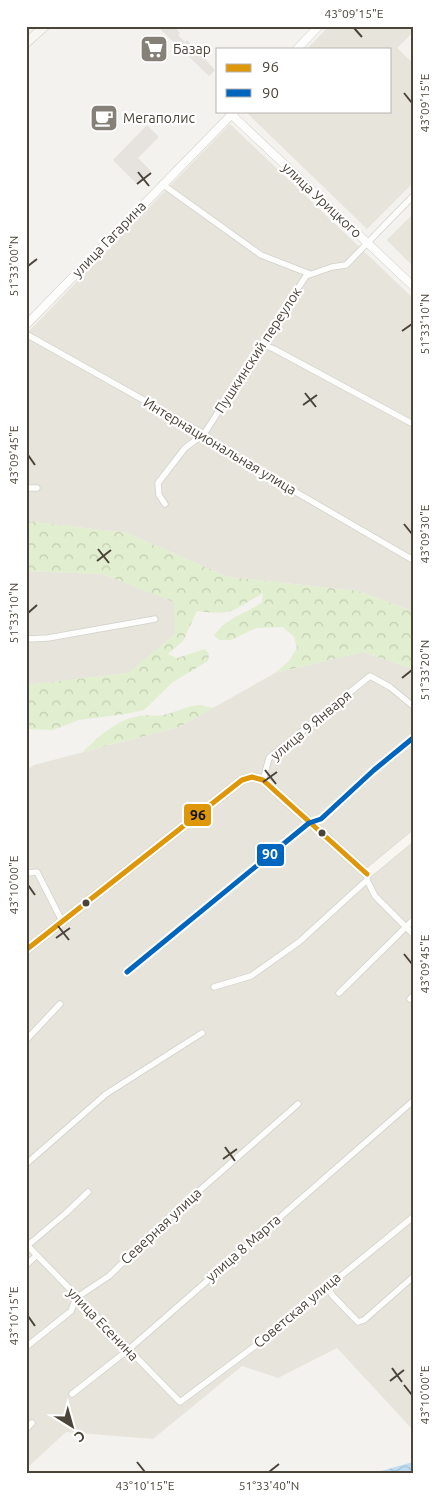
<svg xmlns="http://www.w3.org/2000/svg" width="439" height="1499" font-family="Ubuntu,sans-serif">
<defs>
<pattern id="forest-crowns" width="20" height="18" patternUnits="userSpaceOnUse" patternTransform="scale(1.25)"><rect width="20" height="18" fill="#e1eecf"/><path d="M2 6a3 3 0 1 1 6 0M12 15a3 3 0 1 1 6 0" fill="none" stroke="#c3cdb2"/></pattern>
<pattern id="water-waves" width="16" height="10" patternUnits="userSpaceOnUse" patternTransform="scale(1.25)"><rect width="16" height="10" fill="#c0ddf1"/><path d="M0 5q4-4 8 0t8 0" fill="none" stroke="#a6bfcf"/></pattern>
</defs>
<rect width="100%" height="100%" fill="#f4f2ee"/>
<path fill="#e7e4dc" d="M329 26H413V32L397 48 413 63V183L367 229 245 111H390V49H307Z
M230 124 413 298V611L358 591 228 577 127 533 26 521V334Z
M413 214V266L387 240Z
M26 571 102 574 175 602V634L129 673 26 685Z
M363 652 413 669V1430L337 1348 278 1378 242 1366 153 1439 66 1432 26 1469V771L34 765 179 727 275 673Z"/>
<path fill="url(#forest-crowns)" d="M26 521 127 533 228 577 358 591 413 611V669L363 652 275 673 289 661 297 648 294 637 283 627 256 628 231 640H219L214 636C225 618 246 614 262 602L263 593C232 610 235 616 197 611L183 641 168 654 177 658 205 649 209 654 208 661 173 682 144 710 125 714 79 720 53 730 26 729V685L128 673 175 634 174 602 102 574 26 571Z
M200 705 213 708 179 727 83 752C99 736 117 719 140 716 148 714 155 717 163 715 177 712 186 706 200 705Z"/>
<path fill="#e6e3df" d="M157 26H174L180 33 178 35 185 42 187 40 215 70 209 76Z
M147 125 159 137 138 158 151 171 137 184 113 160Z"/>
<path fill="url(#water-waves)" d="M413 1462V1473H374Z"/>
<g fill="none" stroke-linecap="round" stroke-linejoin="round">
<defs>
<path id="minor" d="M162 184 261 255 310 274
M26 334 204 434 239 459 413 560
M262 344 274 349 413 424
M26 488H37
M165 504 159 495 158 483 185 448 204 434 306 276 332 267 346 265 413 196
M26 639 48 638 155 619
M263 780 269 758 370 676 390 687 413 706
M26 873 37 872 62 921
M367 880 375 896 413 934
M127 972 309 823 321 819 374 770 413 738
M214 987 251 976 299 942 367 880V874
M339 993 413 920
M410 999 413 996
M26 1040 60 1004
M26 1164 106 1094 202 1033
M26 1244 180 1402 255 1346 413 1217
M27 1246 66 1213 88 1192
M26 1265 37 1255
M327 1285 332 1295 358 1322 364 1320 413 1277
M26 1347 71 1311 76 1298 109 1276 167 1219 298 1104
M72 1394 128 1350 413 1101
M26 1429 32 1423"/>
<path id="tertiary" d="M297 49 319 26
M232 115 413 286
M26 325 235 111"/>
<path id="secondary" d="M26 43 45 26
M26 950 242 780 252 777 263 780 367 874 413 836"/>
</defs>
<use href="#minor" stroke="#d2d0cb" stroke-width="7"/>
<use href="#tertiary" stroke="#d2d0cb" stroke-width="9"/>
<use href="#secondary" stroke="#d3cfc5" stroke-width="10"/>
<use href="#minor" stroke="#fdfdfc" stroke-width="5.5"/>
<use href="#tertiary" stroke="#fdfdfc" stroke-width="8"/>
<use href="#secondary" stroke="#f7f6f1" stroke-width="9"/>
<defs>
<path id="bus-1" d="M26 950 242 780 252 777 263 780 367 874"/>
<path id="bus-2" d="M127 972 309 823 321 819 374 770 413 738"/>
</defs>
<use href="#bus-1" stroke="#fff" stroke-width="9"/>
<use href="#bus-2" stroke="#fff" stroke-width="9"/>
<use href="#bus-1" stroke="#dd9709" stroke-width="5"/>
<use href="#bus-2" stroke="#0065bd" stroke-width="5"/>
</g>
<path fill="none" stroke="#4b4439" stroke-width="2" d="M354 28 362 37M404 93 412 103M138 172 149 186M137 184 151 173M28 266 37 259M402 331 412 324M305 393 316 407M303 405 317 395M28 455 35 465M404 524 412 534M98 549 109 563M97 561 111 550M28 613 37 605M402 678 412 670M265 770 276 784M263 782 277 772M28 885 35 895M58 926 69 940M56 938 70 928M404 954 412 964M225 1147 235 1161M223 1159 237 1149M28 1316 35 1326M392 1368 402 1382M390 1381 404 1370M404 1385 412 1395M137 1462 145 1472M269 1472 279 1464"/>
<defs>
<symbol id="supermarket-square" viewBox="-11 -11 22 22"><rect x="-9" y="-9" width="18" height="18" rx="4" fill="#868178" stroke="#fff"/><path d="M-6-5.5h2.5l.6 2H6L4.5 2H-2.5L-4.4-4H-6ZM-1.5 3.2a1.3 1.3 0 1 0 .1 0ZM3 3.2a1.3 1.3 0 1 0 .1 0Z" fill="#fff"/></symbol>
<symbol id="cafe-square" viewBox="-11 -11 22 22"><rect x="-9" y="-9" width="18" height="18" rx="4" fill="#868178" stroke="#fff"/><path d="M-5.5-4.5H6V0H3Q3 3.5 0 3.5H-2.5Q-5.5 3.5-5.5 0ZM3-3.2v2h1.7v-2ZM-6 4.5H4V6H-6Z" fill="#fff"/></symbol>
</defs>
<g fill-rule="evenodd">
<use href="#supermarket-square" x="138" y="33" width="32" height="32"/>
<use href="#cafe-square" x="88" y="102" width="32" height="32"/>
</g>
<g fill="#4b4439" stroke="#fff" stroke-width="2">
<circle cx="322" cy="833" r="4.5"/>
<circle cx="86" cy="903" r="4.5"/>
</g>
<g text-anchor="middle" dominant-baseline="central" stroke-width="4.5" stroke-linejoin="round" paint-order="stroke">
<g font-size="14" fill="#4b4439" stroke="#fff" text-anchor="start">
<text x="173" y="49">Базар</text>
<text x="123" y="118">Мегаполис</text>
</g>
<g font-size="14" fill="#4b4439" stroke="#fff">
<text transform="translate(322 200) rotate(43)">улица Урицкого</text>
<text transform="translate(109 239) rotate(-46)">улица Гагарина</text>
<text transform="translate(258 350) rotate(-57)">Пушкинский переулок</text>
<text transform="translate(220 446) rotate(31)">Интернациональная улица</text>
<text transform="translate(311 725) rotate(-40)">улица 9 Января</text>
<text transform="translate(161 1226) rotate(-43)">Северная улица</text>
<text transform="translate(243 1248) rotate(-41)">улица 8 Марта</text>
<text transform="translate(297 1310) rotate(-40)">Советская улица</text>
<text transform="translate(103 1324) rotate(46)">улица Есенина</text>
</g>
</g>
<g stroke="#fff" stroke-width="2">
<rect x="183" y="803" width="29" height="24" rx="5" fill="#dd9709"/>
<rect x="256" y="843" width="29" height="24" rx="5" fill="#0065bd"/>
</g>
<g font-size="14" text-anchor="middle" font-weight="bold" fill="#fff">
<text x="270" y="859">90</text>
</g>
<g font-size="14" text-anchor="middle" font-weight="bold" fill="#111">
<text x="198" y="820">96</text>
</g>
<rect width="439" height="1499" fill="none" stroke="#ffffff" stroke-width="55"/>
<rect x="216" y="48" width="175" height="65" fill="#ffffff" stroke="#b7b4b0"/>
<rect x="226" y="64" width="25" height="8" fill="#dd9709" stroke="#b7b4b0"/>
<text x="262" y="72" font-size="15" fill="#4b4439">96</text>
<rect x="226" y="89" width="25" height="8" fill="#0065bd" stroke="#b7b4b0"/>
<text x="262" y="98" font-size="15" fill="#4b4439">90</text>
<g transform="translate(72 1426) rotate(143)" stroke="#ffffff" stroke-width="4" paint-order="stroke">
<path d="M0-4L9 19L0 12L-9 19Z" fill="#4b4439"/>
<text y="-8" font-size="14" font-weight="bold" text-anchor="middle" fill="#4b4439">С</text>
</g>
<rect x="28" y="28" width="384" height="1444" fill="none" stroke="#4b4439" stroke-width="2"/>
<g font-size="12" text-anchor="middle" fill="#4b4439">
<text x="354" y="18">43°09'15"E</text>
<text transform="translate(425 103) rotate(-90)" y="4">43°09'15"E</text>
<text transform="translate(14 266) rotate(-90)" y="4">51°33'00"N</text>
<text transform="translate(425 324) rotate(-90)" y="4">51°33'10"N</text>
<text transform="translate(14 455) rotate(-90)" y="4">43°09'45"E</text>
<text transform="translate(425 534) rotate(-90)" y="4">43°09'30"E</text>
<text transform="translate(14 613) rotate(-90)" y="4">51°33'10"N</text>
<text transform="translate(425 670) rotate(-90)" y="4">51°33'20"N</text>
<text transform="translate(14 885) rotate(-90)" y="4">43°10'00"E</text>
<text transform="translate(425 964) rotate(-90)" y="4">43°09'45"E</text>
<text transform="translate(14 1316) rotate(-90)" y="4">43°10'15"E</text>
<text transform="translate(425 1395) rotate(-90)" y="4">43°10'00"E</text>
<text x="145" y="1490">43°10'15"E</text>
<text x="269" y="1490">51°33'40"N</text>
</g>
</svg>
